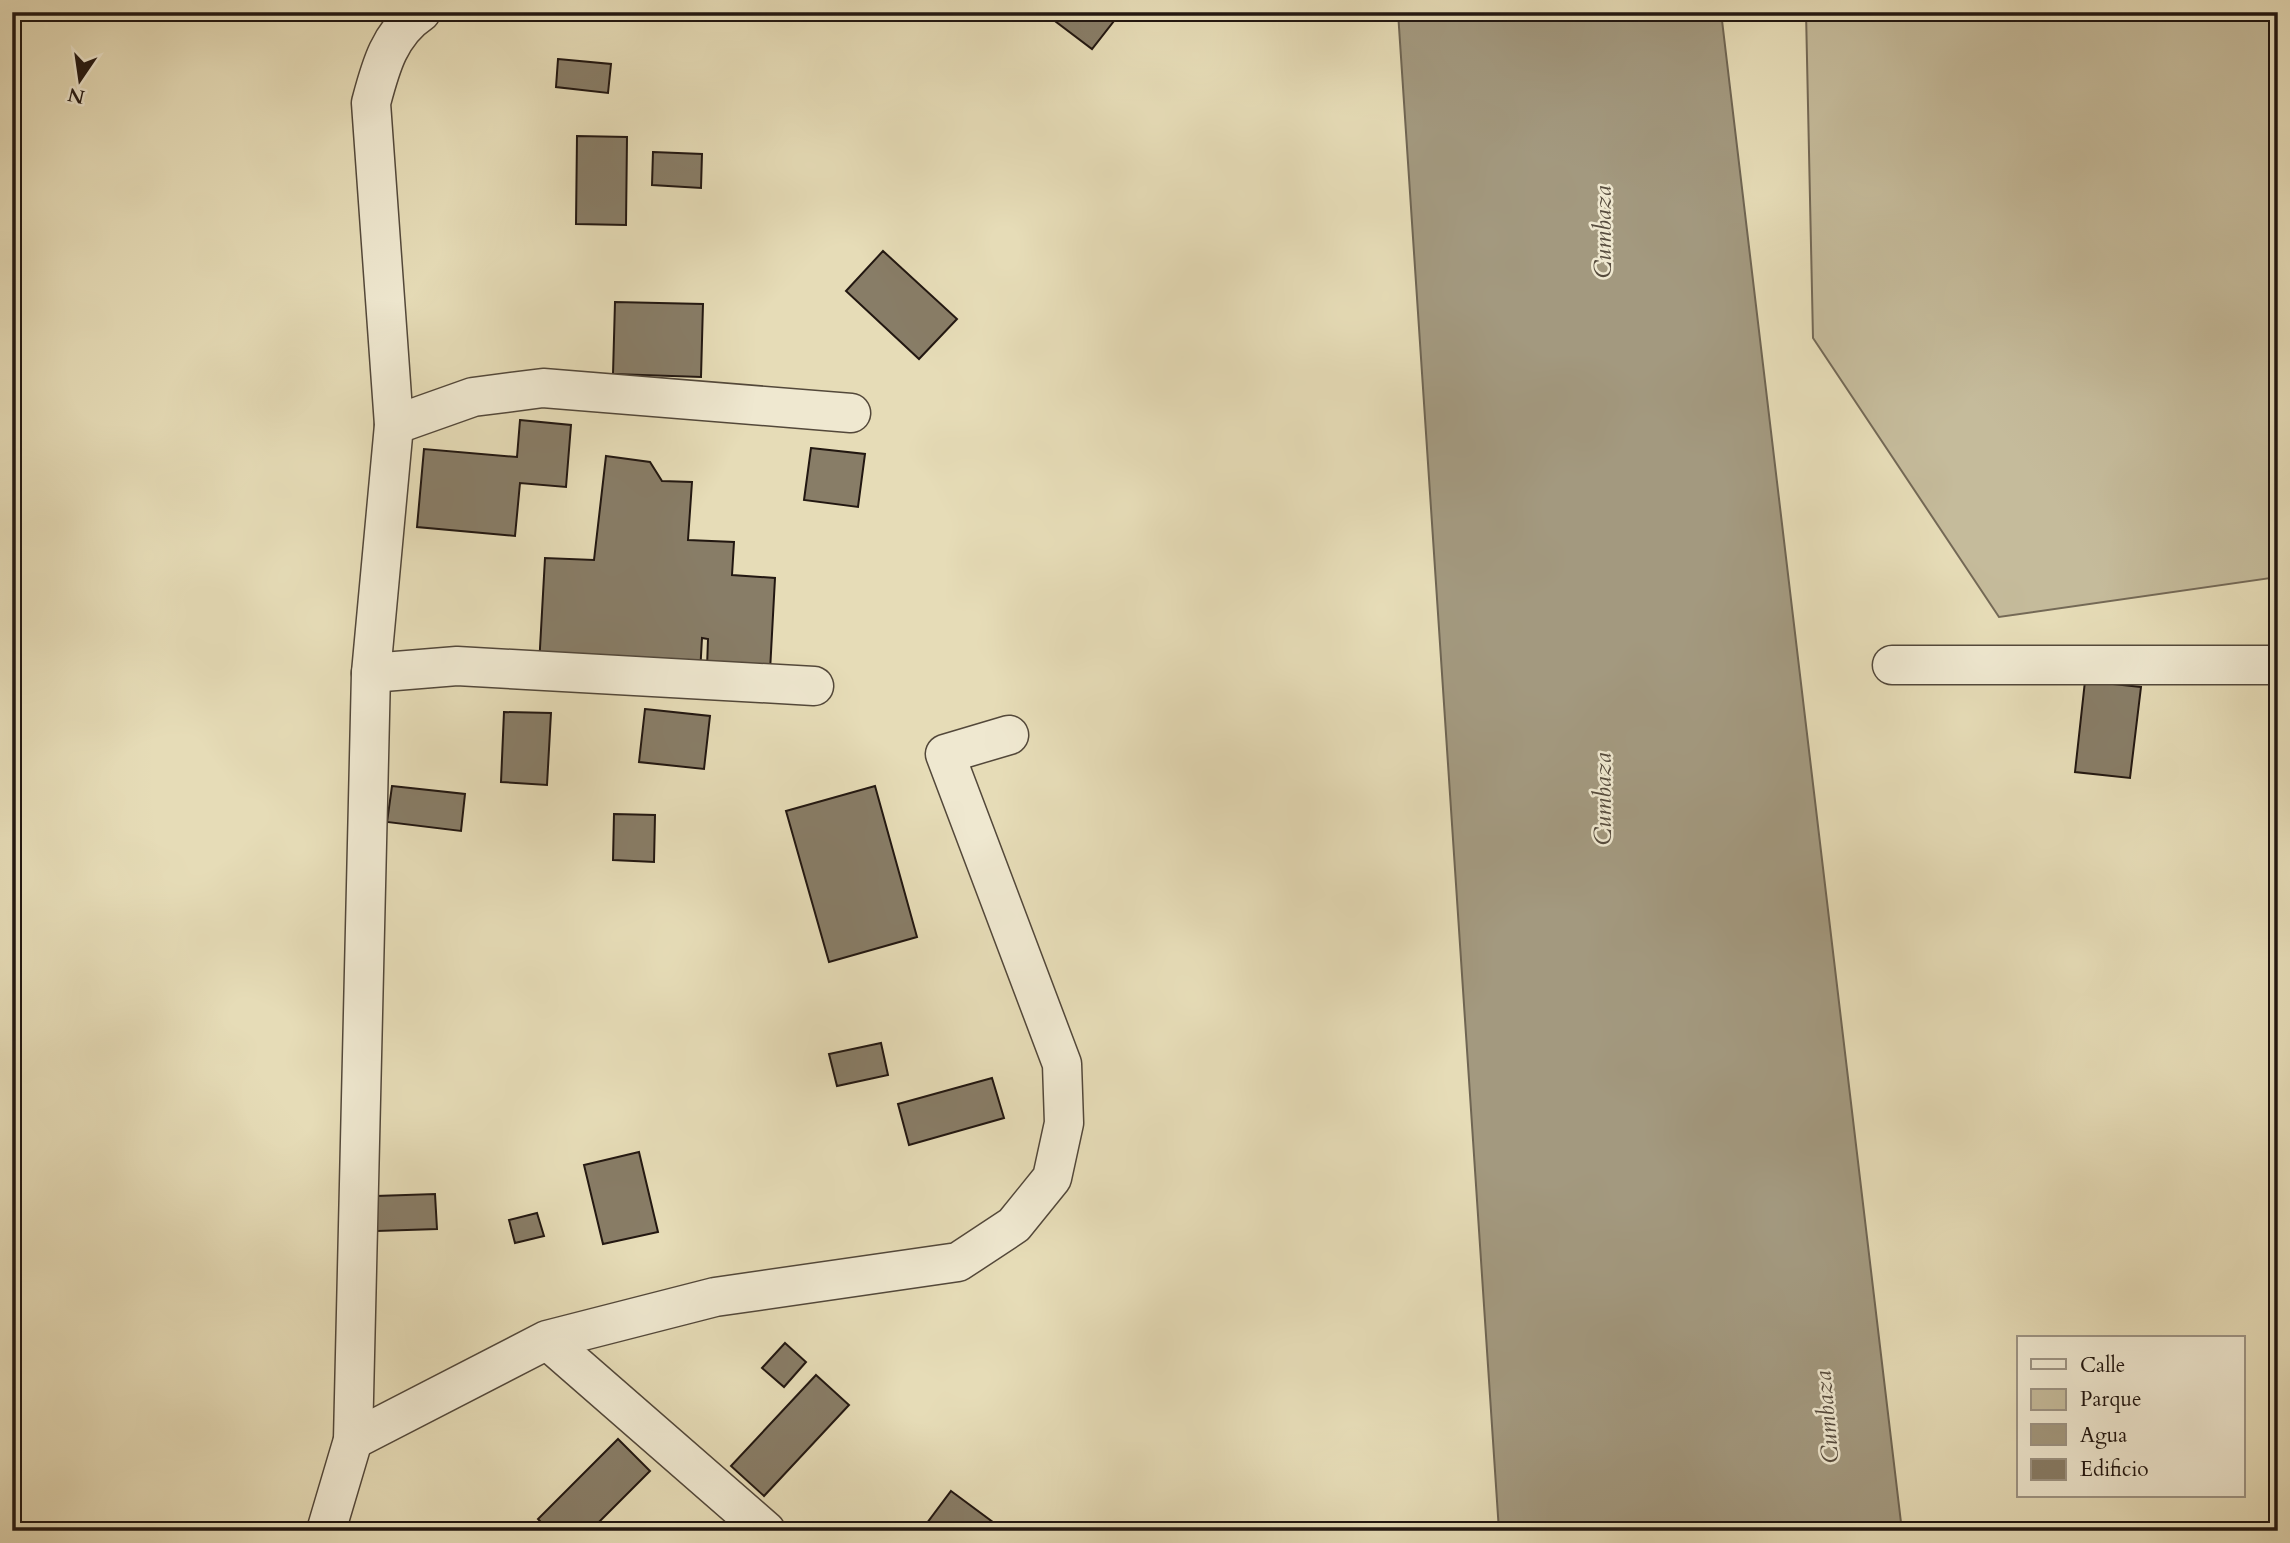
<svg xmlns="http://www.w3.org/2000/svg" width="2290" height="1543" font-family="Cardo,serif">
<rect width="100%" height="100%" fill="#e6dcb7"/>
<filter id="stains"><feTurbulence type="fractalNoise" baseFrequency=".00286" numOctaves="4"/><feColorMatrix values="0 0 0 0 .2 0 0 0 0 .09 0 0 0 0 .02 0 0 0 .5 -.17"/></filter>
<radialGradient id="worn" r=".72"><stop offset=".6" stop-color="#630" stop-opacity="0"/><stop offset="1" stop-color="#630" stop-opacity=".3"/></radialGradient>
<path fill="#c5bb9b" stroke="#746956" stroke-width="2" d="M1806 12H2278V577L1999 617 1813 338Z"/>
<path fill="#a3997f" stroke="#6f6553" stroke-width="2" d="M1398 12H1721L1902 1531H1499Z"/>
<path fill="#887d67" stroke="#221711" stroke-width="2" d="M1043 12H1121L1092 49Z
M558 59 611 64 608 93 556 87Z
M577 136 627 137 626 225 576 224Z
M653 152 702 154 701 188 652 185Z
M883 251 957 319 919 359 846 291Z
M615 302 703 304 701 377 613 374Z
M520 420 571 425 566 487 520 483 515 536 417 527 424 449 517 457Z
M811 448 865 454 858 507 804 500Z
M606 456 650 462 662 481 692 482 688 540 734 542 732 575 775 578 770 671 707 668 708 639 702 638 700 674 539 666 545 558 594 560Z
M2085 681 2141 687 2130 778 2075 772Z
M645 709 710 716 704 769 639 762Z
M504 712 551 713 547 785 501 782Z
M392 786 465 794 461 831 387 822Z
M875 786 917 937 829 962 786 811Z
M614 814 655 815 654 862 613 860Z
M881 1043 888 1075 837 1086 829 1054Z
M992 1078 1004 1118 909 1145 898 1104Z
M639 1152 658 1232 603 1244 584 1165Z
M435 1194 437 1229 377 1231 376 1196Z
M537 1213 544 1236 515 1243 509 1220Z
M785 1343 806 1362 784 1387 762 1368Z
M816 1375 849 1405 764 1496 731 1466Z
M618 1439 650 1471 590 1531H549L538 1519Z
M951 1491 1005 1531H921Z"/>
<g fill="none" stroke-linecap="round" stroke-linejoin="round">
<defs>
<path id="minor" d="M394 425 473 397 543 388 851 413
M1892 665H2278
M371 673 457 666 814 686
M547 1340 766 1531
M353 1440 547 1340 715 1297 958 1262 1014 1225 1052 1178 1064 1123 1062 1064 945 754 1009 735"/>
<path id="tertiary" d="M326 1531 353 1440 371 673 394 425 371 103C380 69 389 33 421 12"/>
</defs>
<use href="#minor" stroke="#53483a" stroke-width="41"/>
<use href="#tertiary" stroke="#53483a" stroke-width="41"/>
<use href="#minor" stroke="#efe8d0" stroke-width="38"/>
<use href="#tertiary" stroke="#efe8d0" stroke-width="38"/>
</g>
<g text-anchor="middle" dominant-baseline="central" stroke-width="5" stroke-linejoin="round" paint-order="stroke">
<g font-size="24" font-style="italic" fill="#564b3d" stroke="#efe8d0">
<text transform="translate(1603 232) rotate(-90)">Cumbaza</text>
<text transform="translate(1603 799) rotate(-90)">Cumbaza</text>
<text transform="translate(1827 1417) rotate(-95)">Cumbaza</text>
</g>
</g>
<rect width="2290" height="1543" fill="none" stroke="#e6dcb7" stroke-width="42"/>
<rect x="14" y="14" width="2262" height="1515" fill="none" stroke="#221711" stroke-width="3.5"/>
<rect x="21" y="21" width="2248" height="1501" fill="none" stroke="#221711" stroke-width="2"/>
<rect x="2017" y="1336" width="228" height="161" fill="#efe8d0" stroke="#9d9484" stroke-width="2"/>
<rect x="2031" y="1359" width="35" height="10" fill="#efe8d0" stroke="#9d9484" stroke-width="2"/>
<text x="2080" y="1372" font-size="21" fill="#221711">Calle</text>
<rect x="2031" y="1389" width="35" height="21" fill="#c5bb9b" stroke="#9d9484" stroke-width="2"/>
<text x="2080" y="1406" font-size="21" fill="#221711">Parque</text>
<rect x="2031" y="1424" width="35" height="21" fill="#a3997f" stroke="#9d9484" stroke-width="2"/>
<text x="2080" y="1442" font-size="21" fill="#221711">Agua</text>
<rect x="2031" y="1459" width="35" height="21" fill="#887d67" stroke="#9d9484" stroke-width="2"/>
<text x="2080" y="1476" font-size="21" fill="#221711">Edificio</text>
<g transform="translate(80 80) rotate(193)" stroke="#efe8d0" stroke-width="5" paint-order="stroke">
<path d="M0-5L12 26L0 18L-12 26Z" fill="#221711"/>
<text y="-10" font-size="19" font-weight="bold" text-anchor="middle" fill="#221711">N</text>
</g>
<rect width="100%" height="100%" filter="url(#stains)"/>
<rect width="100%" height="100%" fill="url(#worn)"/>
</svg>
